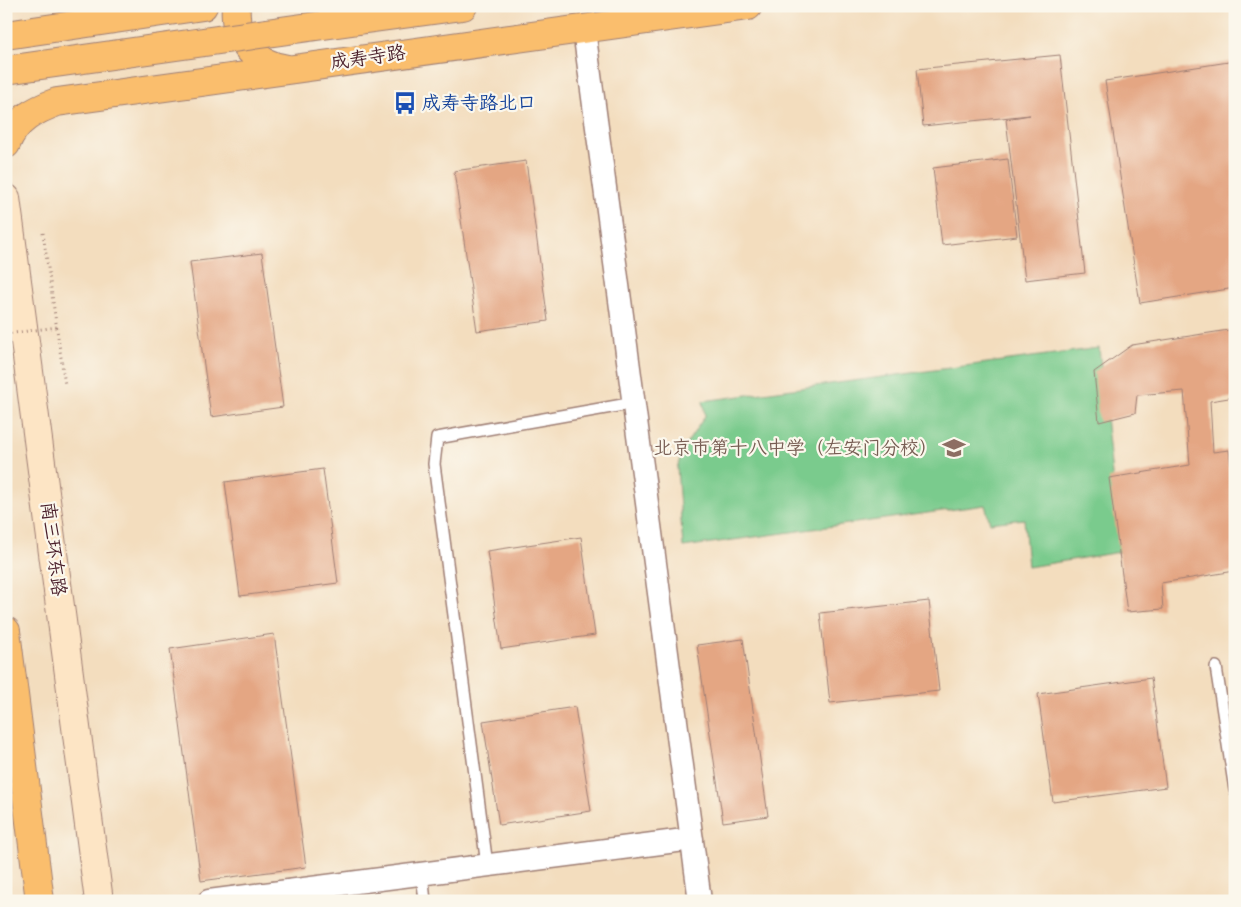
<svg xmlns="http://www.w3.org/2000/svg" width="1241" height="907" font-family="'Architects Daughter','LXGW WenKai TC',sans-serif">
<rect width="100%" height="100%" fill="#fbf7ec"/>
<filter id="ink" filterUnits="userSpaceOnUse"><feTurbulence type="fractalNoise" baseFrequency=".02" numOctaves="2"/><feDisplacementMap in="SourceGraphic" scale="10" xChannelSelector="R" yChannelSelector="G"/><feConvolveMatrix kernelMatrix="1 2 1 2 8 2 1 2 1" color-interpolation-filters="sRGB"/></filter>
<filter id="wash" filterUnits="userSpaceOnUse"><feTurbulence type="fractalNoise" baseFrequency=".0096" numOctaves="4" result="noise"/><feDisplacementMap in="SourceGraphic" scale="20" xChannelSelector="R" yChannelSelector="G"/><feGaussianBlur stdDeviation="1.12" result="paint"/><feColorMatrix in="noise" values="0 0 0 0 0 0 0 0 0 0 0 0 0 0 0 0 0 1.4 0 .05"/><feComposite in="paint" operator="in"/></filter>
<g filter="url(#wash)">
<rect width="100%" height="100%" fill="#f3ddbe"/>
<path fill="#7acb8d" stroke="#62755c" d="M1099 348 1120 552 1028 567 1024 519 990 523 985 505 683 547 677 468 683 449 705 416 703 401Z"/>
<g id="blocks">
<path fill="#e4a683" d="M1060 55 1085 273 1025 280 1006 119 1030 115 923 126 917 69Z
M1235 61V288L1140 303 1105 81Z
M1008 159 1017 236 942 245 933 168Z
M526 161 548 321 477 331 454 171Z
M262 253 283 407 211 417 190 262Z
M1235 329V397L1210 401 1213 452 1229 450 1235 499V571L1161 583 1163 609 1127 612 1109 478 1190 465 1184 391 1137 395 1135 413 1099 422 1094 372 1132 345Z
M323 469 338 583 240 596 225 482Z
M581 537 595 635 501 649 487 551Z
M929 601 939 691 830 703 820 613Z
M274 634 306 867 201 881 170 649Z
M743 639 768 816 723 822 697 645Z
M1151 678 1166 787 1053 802 1038 694Z
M575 707 591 811 499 825 483 721Z"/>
</g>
</g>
<g filter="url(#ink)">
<use href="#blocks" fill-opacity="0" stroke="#9e7e74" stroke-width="1"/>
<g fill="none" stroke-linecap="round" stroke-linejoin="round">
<defs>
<path id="lane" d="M1216 667 1235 790
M487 865 434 464 437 438 634 403
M422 874 425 901"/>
<path id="street" d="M584 30 700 901
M209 901 692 839"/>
<path id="secondary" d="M6 198 99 901"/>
<path id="primary" d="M236 6C233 39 255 65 287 69
M359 20 463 6
M6 35 203 6
M6 144C15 120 35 110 57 102L748 6"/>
<path id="highway" d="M6 631 40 901"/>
</defs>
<use href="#lane" stroke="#9e7e74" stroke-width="14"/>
<use href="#street" stroke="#9e7e74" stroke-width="25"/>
<use href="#secondary" stroke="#9e7e74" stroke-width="30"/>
<use href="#primary" stroke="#9e7e74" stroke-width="30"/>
<use href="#highway" stroke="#9e7e74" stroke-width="30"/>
<path stroke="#9e7e74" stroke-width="3" stroke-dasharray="1 4" stroke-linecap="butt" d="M43 233 65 385"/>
<use href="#lane" stroke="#fff" stroke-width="11"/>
<use href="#street" stroke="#fff" stroke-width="22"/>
<use href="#secondary" stroke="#fde5c5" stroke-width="28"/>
<use href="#primary" stroke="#fabe6d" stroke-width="28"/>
<use href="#highway" stroke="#fabe6d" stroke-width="28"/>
<defs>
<path id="primary-bridge" d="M6 70 359 20"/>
</defs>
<use href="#primary-bridge" stroke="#9e7e74" stroke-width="30" stroke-linecap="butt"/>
<path stroke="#9e7e74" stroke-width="3" stroke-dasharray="1 4" stroke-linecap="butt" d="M6 334 57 327"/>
<use href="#primary-bridge" stroke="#fabe6d" stroke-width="28"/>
</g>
</g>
<defs>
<symbol id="bus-bare" viewBox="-9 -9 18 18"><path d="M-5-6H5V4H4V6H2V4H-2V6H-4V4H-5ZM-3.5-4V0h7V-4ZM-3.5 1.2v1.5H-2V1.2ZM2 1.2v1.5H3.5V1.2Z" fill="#1a4fb4" stroke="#fbf7ec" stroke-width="2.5" paint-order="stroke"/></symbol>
<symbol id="school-bare" viewBox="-9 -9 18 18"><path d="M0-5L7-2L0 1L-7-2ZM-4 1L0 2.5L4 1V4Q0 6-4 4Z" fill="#8d6e63" stroke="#fbf7ec" stroke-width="2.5" paint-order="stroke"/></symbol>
</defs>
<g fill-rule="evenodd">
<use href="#bus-bare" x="389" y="87" width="32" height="32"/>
<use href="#school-bare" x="938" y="432" width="32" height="32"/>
</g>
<g text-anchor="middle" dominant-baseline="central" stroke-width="4.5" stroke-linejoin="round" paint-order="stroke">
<g font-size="19" fill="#4a1f2b" stroke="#fbf7ec">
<text transform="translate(368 58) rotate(-8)">成寿寺路</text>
<text transform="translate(53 549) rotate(83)">南三环东路</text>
</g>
<g font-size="19" fill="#164399" stroke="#fbf7ec" text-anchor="start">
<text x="422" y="103">成寿寺路北口</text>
</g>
<g font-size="19" fill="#785e54" stroke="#fbf7ec" text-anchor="end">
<text x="938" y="448">北京市第十八中学（左安门分校）</text>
</g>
</g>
<rect width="1241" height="907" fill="none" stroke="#fbf7ec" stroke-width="25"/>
</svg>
